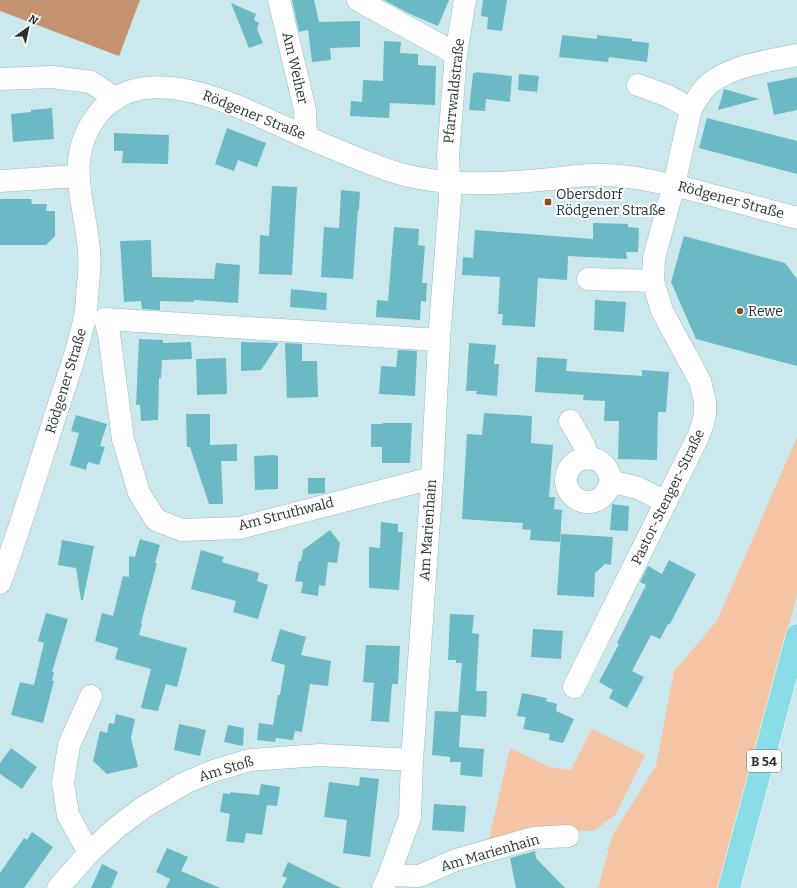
<svg xmlns="http://www.w3.org/2000/svg" width="797" height="888" font-family="Bitter,serif">
<rect width="100%" height="100%" fill="#cbe9ed"/>
<path fill="#f5c5a5" d="M797 437V593L772 695 719 888H598L613 834 656 766 674 671 717 621Z
M592 729 645 755 616 814 594 831 558 830 488 843 510 748 549 767 571 770Z"/>
<path fill="#c69370" d="M0 0H140L119 56 0 11Z"/>
<path fill="#6bb9c4" d="M292 0H314L319 22 360 21V47L330 48 331 60 312 62 308 30 299 32Z
M384 0H449L438 26 410 14Z
M483 0H507L502 31 487 29 488 17 481 16Z
M231 3 256 14 254 20 259 23 257 29 263 43 249 48Z
M562 35 597 39V35L632 39V41L649 43 647 62 609 57 608 62 559 57Z
M384 41 401 42 400 53 418 54V65L436 66 435 105 390 103 389 118 350 116 351 101 362 102 363 80 383 81Z
M476 72 512 76 510 102 486 99 485 111 469 110 473 73H476Z
M519 74 539 76 537 92 518 90Z
M797 77V110L774 115 767 83Z
M724 89 759 99 718 110Z
M52 108 54 139 13 142 11 114 31 112V110Z
M707 118 797 141V174L699 148Z
M227 128 266 143 257 167 238 160 234 171 215 164Z
M114 133 169 135 168 164 122 163 123 151H114Z
M272 186 297 187 292 275 259 274 260 235 269 236Z
M341 190 360 192 359 210 358 209 353 279 321 277 324 227 339 228Z
M0 199H31L32 204H47L46 211H55V236L46 245H0Z
M593 223 628 224V227L639 228 638 252H626L627 259 568 256 567 280 538 278 535 327 502 325 503 314H498L500 277 462 275 463 257 473 258 475 230 593 239Z
M394 227 419 229 418 245 425 246 422 283H427L426 302 421 301 420 320 376 317 377 300 388 301Z
M684 236 785 263 797 279V366L696 339 671 282Z
M151 240 152 277 214 279 216 263 240 265 238 303 194 300V302L160 301V310L142 309 141 301 124 302 120 241Z
M291 289 327 293 326 310 290 307Z
M595 300 626 302 624 332 594 330Z
M139 339 163 340V343L191 342 192 359 162 360 161 378H159L158 420 141 421 140 405H136Z
M241 342 279 343 261 370 241 371Z
M285 343 302 344V361H317L318 397 287 398Z
M469 343 496 345 494 364H499L497 396 476 394 477 391H466Z
M398 350 417 351 415 396 379 394 381 366 396 367Z
M537 357 567 359 566 371 642 376V370L669 372 666 412H658L657 460 618 459 619 421H604L605 401 583 400 584 395 535 392Z
M226 358 227 394 197 395 196 359Z
M484 413 532 416 531 443 553 445 549 497H555L554 509 562 510 560 542 530 540 531 530 522 529 523 523 462 519 467 434 482 435Z
M186 414H210V445L237 444V461H221L223 504H209L190 447H187Z
M76 415 107 424 100 446 105 447 99 465 88 462 86 470 70 465 79 433 71 431Z
M383 423H412L410 463H382V447H371V424H382Z
M274 455 278 456V489L255 490 254 456Z
M308 478H325V493L308 494Z
M612 504 629 506 628 531 610 530Z
M381 522 398 524V532H403L399 590 369 588V547L380 548Z
M330 530 340 543 337 563 328 562 325 586 319 585 318 596 301 593 303 582 295 581 299 561H301L303 550Z
M561 534 613 537 611 565 605 564 595 573 594 597 557 595Z
M140 539 160 545 155 563H157L141 623 142 624 139 635 187 648 177 687 166 684 158 711 141 708 151 669 115 659 118 648 95 641 102 613 113 616 123 576 129 577V556L135 557Z
M62 540 94 546 83 600H81L76 568 58 565Z
M201 550 224 557 222 562 259 573 257 581 268 585 258 619 233 612 236 601 191 589Z
M669 560 696 574 670 624H668L660 639 651 635 632 671 644 677 627 708 609 698 613 690 599 682 619 644 617 643 646 585 640 582 648 566 662 574Z
M46 613 68 619 52 672H54L52 681H54L43 723 11 715 20 682 34 685 44 643 38 641Z
M450 614 474 615 472 633 479 634 476 691H487L486 717 461 715 459 747 484 749 482 777 460 775 461 762H450V757L432 755 435 711 458 712 462 663H456V660H448Z
M280 629 306 637 301 655 331 661 328 686 310 684 302 732 295 731 293 740 276 738 275 742 257 740 259 723 273 725 278 695H280L285 665 271 661Z
M533 629 563 631 561 659 531 657Z
M366 645 400 646 398 684H392L389 722 371 721 374 683 363 682Z
M522 693 547 698 546 701 557 704 556 711 574 719 563 743 549 740 550 734 523 729 526 717 517 716Z
M116 714 135 719 131 738 138 767 107 774 93 761 100 731 107 733 109 723 114 724Z
M179 724 206 730 200 756 174 750Z
M228 725 244 728 243 746 224 742Z
M11 748 37 767 22 789 0 774V763Z
M360 777 379 779 370 857 343 853 347 820 324 817 329 782 359 786Z
M261 784 280 787 277 806 267 805 262 835 246 833 244 843 226 841 230 814 220 812 223 793 230 794V792L259 795Z
M434 804 466 806 464 832 432 830Z
M32 832 53 847 24 888H0V873L24 838 27 840Z
M167 848 188 857 181 871 220 888H166L170 879 156 872Z
M535 851 536 858 565 888H516L510 858Z
M288 862 341 888H282L287 878 282 876Z
M102 864 118 872 111 888H91Z"/>
<g fill="none" stroke-linecap="round" stroke-linejoin="round">
<defs>
<path id="minor" d="M279 0 305 110 306 137
M358 0 456 54
M0 79 52 77 91 82 116 99
M638 85 668 96 691 109
M0 181 78 176
M588 279 653 281
M570 421 584 445 588 459
M566 480a22 22 0 1 1 44 0a22 22 0 1 1-44 0Z
M432 478 239 528 182 530 156 520 139 493 123 439 109 334 105 319 439 340
M610 481 638 488 666 502
M574 687 698 437 703 423 705 413V402L700 381 662 311 653 281 654 258 674 185 691 109C696 100 702 90 709 84 732 65 769 61 797 55
M89 853 68 815 63 783 69 745 91 696
M389 875 419 876 456 860 533 838 568 836
M58 888 89 853 116 828 144 807 185 783 213 771 250 760 320 755 412 760
M383 888 389 875 410 817 412 760 432 478 439 340 450 199 448 156 456 54 465 0"/>
<path id="secondary" d="M0 583C19 531 35 479 52 426 63 391 76 357 84 321 87 309 87 296 88 284 90 270 90 256 88 242 83 196 66 160 95 118 141 52 243 109 297 133 327 146 357 159 388 170 440 188 498 184 552 179 570 177 588 174 606 175 637 176 667 184 697 191 730 200 764 209 797 218"/>
<path id="primary" d="M729 888 797 635"/>
</defs>
<use href="#minor" stroke="#9cb8bd" stroke-width="23"/>
<use href="#secondary" stroke="#9cb8bd" stroke-width="23"/>
<use href="#primary" stroke="#fff" stroke-width="23"/>
<use href="#minor" stroke="#fff" stroke-width="22"/>
<use href="#secondary" stroke="#fff" stroke-width="22"/>
<use href="#primary" stroke="#8adde7" stroke-width="22"/>
</g>
<g fill="#91501b" stroke="#fff" stroke-width="1.5">
<rect x="544" y="198" width="8" height="8" rx="2"/>
<circle cx="740" cy="311" r="4"/>
</g>
<g text-anchor="middle" dominant-baseline="central" stroke-width="4" stroke-linejoin="round" paint-order="stroke">
<rect fill="#fff" stroke="#687071" stroke-width="1" x="747" y="750" width="34" height="22" rx="3"/>
<g font-size="13" font-weight="bold" fill="#273334">
<text x="764" y="761">B 54</text>
</g>
<g font-size="14" fill="#273334" stroke="#fff">
<text transform="translate(295 68) rotate(77)">Am Weiher</text>
<text transform="translate(454 91) rotate(-84)">Pfarrwaldstraße</text>
<text transform="translate(254 115) rotate(22)">Rödgener Straße</text>
<text transform="translate(731 200) rotate(15)">Rödgener Straße</text>
<text transform="translate(66 381) rotate(-73)">Rödgener Straße</text>
<text transform="translate(668 497) rotate(-64)">Pastor-Stenger-Straße</text>
<text transform="translate(286 514) rotate(-14)">Am Struthwald</text>
<text transform="translate(428 530) rotate(-86)">Am Marienhain</text>
<text transform="translate(226 769) rotate(-17)">Am Stoß</text>
<text transform="translate(490 853) rotate(-16)">Am Marienhain</text>
</g>
<g font-size="14" fill="#273334" stroke="#fff" text-anchor="start">
<text x="556" y="194">Obersdorf<tspan x="556" dy="16">Rödgener Straße</tspan></text>
<text x="748" y="311">Rewe</text>
</g>
</g>
<g transform="translate(28 28) rotate(33)" stroke="#ffffff" stroke-width="3" paint-order="stroke">
<path d="M0-3L7 15L0 10L-7 15Z" fill="#273334"/>
<text y="-6" font-size="11" font-weight="bold" text-anchor="middle" fill="#273334">N</text>
</g>
</svg>
